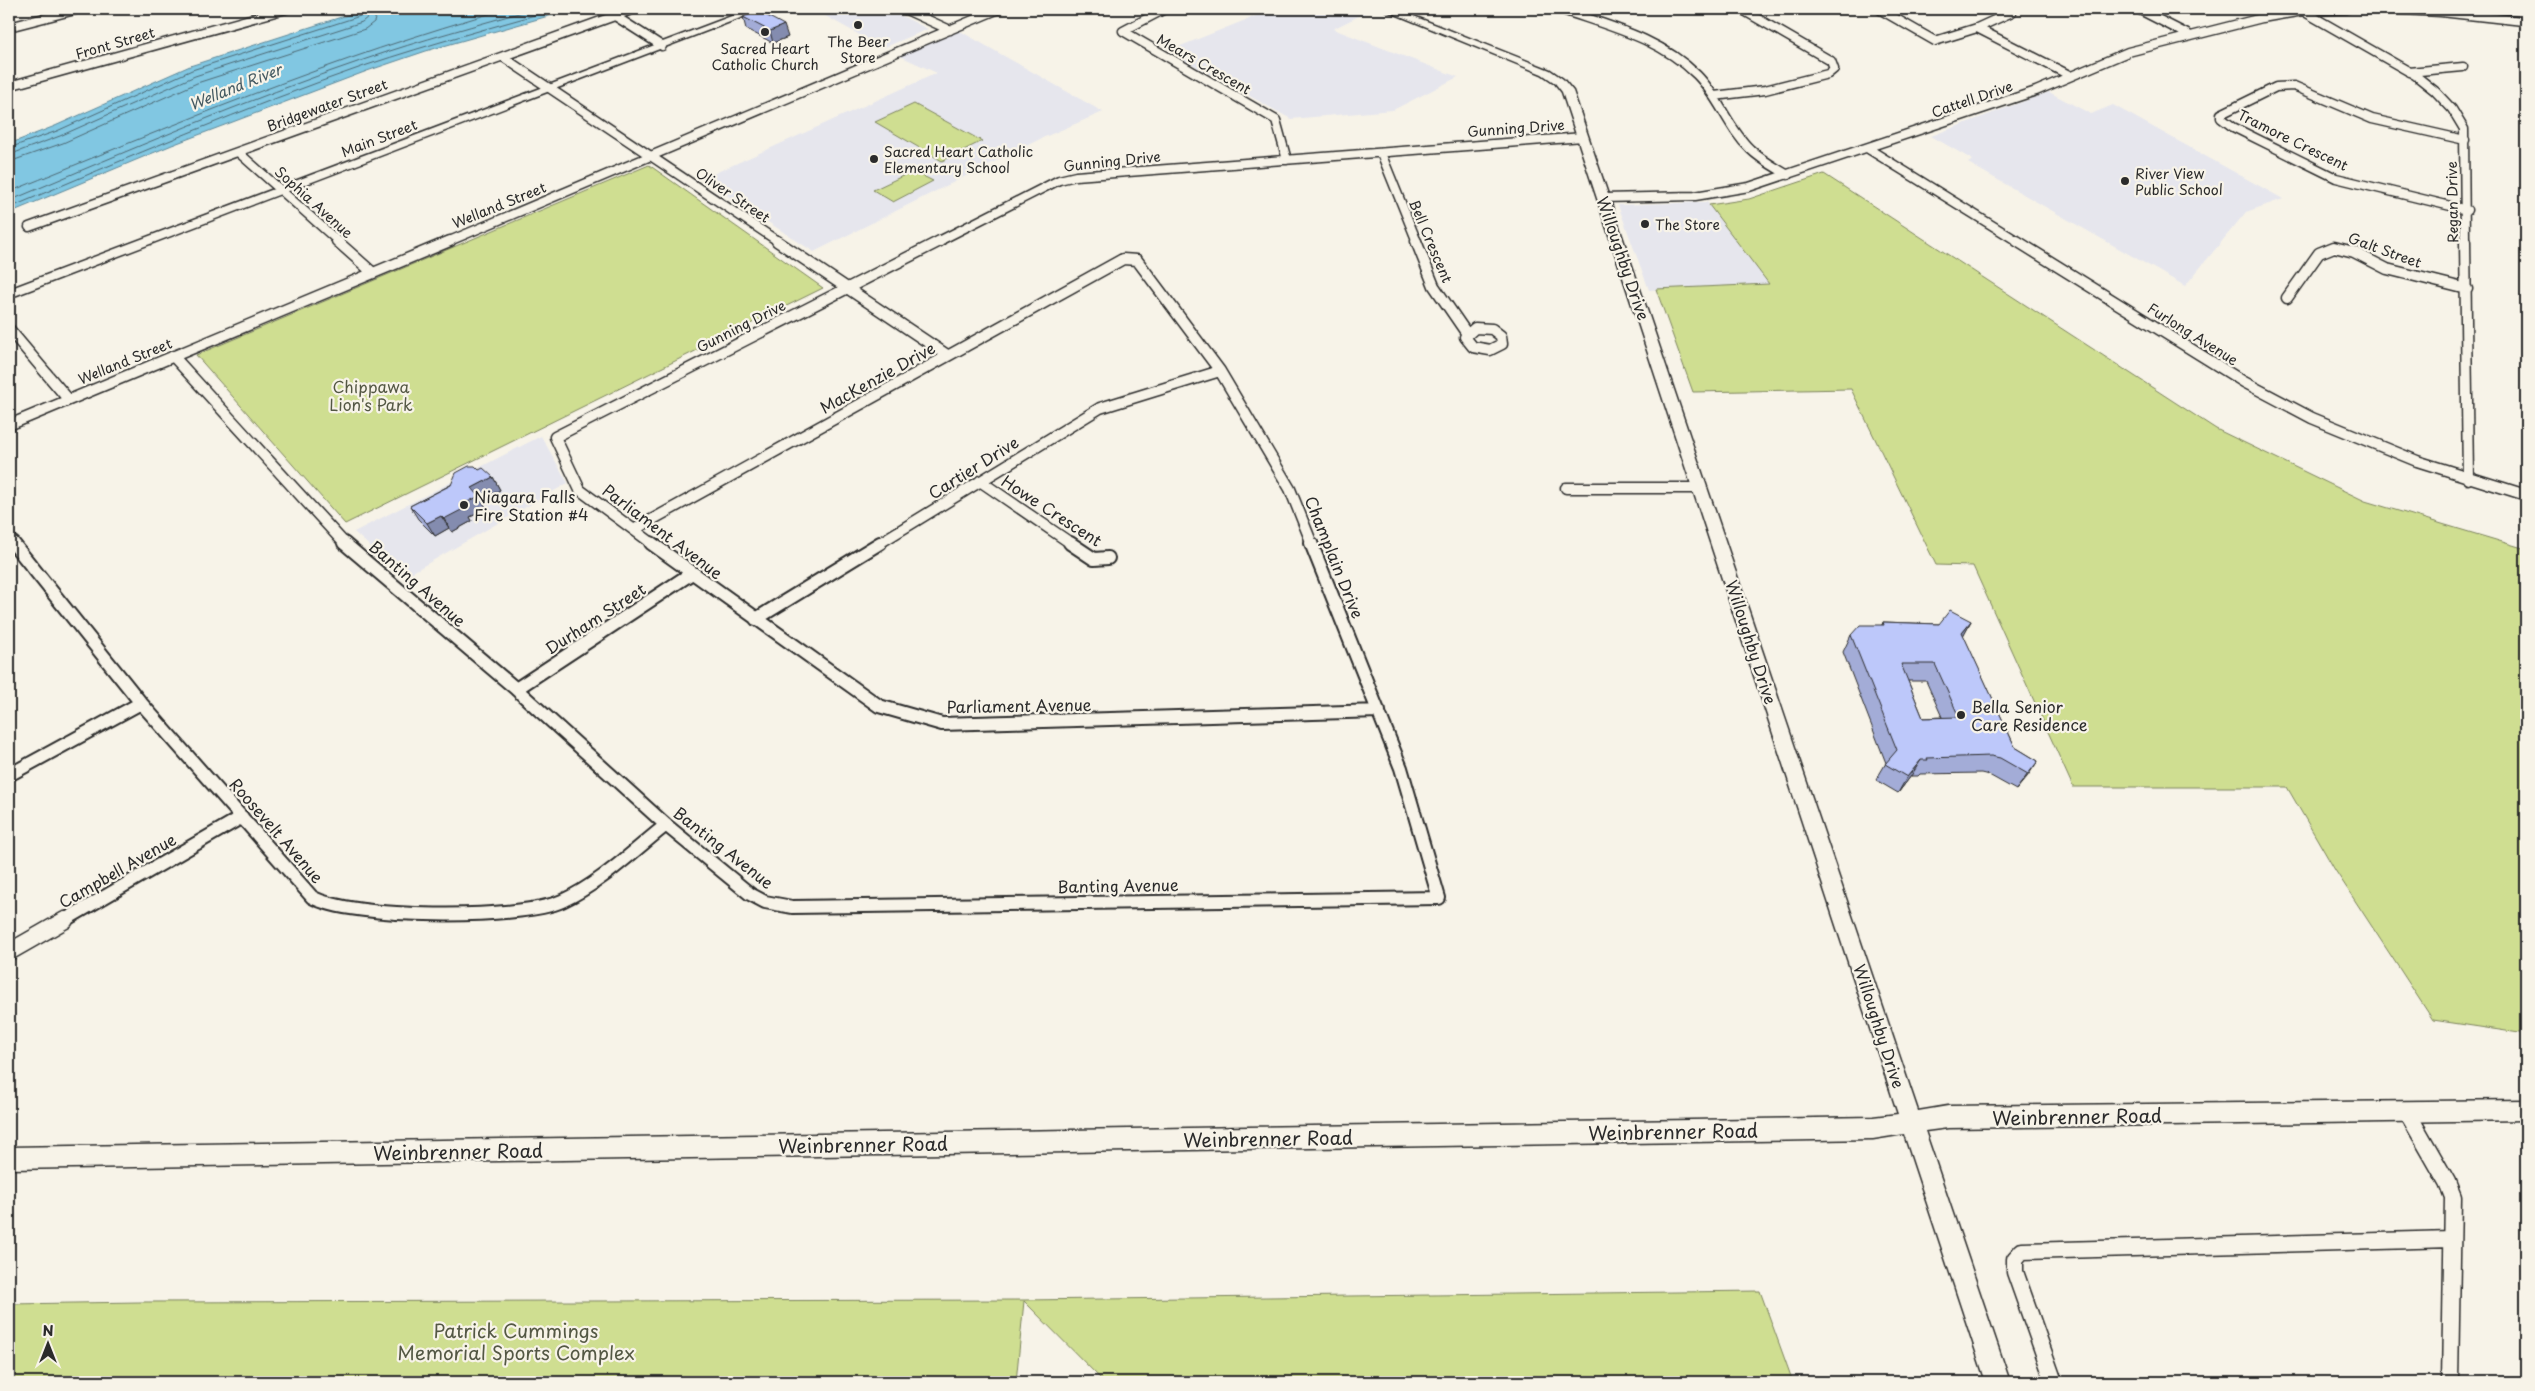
<svg xmlns="http://www.w3.org/2000/svg" width="2535" height="1391" font-family="'Playpen Sans',sans-serif">
<rect width="100%" height="100%" fill="#f7f3e8"/>
<filter id="ink" filterUnits="userSpaceOnUse"><feTurbulence type="fractalNoise" baseFrequency=".02" numOctaves="2"/><feDisplacementMap in="SourceGraphic" scale="10" xChannelSelector="R" yChannelSelector="G"/><feConvolveMatrix kernelMatrix="1 2 1 2 8 2 1 2 1" color-interpolation-filters="sRGB"/></filter>
<g filter="url(#ink)">
<path fill="#e6e6ed" d="M813 9H888L928 29 883 48Z
M1273 9H1368L1371 10 1333 29 1458 77 1393 110 1291 119 1168 51Z
M960 31 1103 112 1040 139 814 252 702 179 937 73 900 56Z
M2049 92 2091 114 2113 105 2283 199 2246 212 2185 286 1968 163 1973 160 1931 136Z
M1707 202 1769 284 1649 290 1618 205Z
M541 436 568 483 404 577 354 532Z"/>
<path fill="#cfde91" stroke="#7d845e" d="M914 104 982 141 942 161 875 122Z
M649 165 823 288 345 524 196 355Z
M913 171 933 181 893 202 873 190Z
M1824 174 2216 429 2365 501 2526 549V1034L2433 1020 2335 870 2287 787H2073L1973 566 1936 565 1851 389 1693 392 1656 289 1769 284 1709 205 1749 199Z
M1760 1291 1793 1382H1104L1024 1301 1016 1382H9V1304L140 1302 1023 1300Z"/>
<path fill="#81c7e2" stroke="#5f8999" d="M366 9H573L426 51 367 71 172 145 9 213V144L55 126 190 66Z"/>
<g fill="none" stroke-linecap="round" stroke-linejoin="round">
<path stroke="#4d6974" stroke-width="1" d="M9 148 57 131 192 70 360 16 364 9
M9 155 60 136 195 76 362 22 369 16 370 9
M9 162 63 143 197 83 365 29 374 22 378 9
M9 192C173 125 335 57 506 9
M9 201C127 151 245 100 366 59 421 40 477 25 533 9
M9 208C127 158 246 107 367 65 430 44 493 27 556 9"/>
<defs>
<path id="street-far3" d="M904 9 950 30
M1165 9 1123 31 1276 120 1287 160
M1560 9C1608 26 1660 38 1697 75 1719 97 1728 128 1750 149 1761 160 1775 167 1788 175
M1879 9 1935 41 1977 28 2012 12 2006 9
M2138 9 2191 36
M2382 9 2441 12 2523 21
M2303 11 2415 75 2435 91 2452 109 2464 129 2465 242
M615 16 662 46
M9 27 79 9
M1977 28 2071 76
M503 57 779 242
M2409 72 2463 67
M9 86 286 9
M1714 96 1765 90 1828 74 1834 69 1831 61 1741 9
M2465 140 2372 119 2294 86 2276 87 2221 114V118L2233 127 2336 178 2467 210
M1867 148 2019 242
M238 152 339 242
M1381 153 1417 242
M1603 198 1695 196 1749 187 2036 91 2128 52 2262 18 2303 11 2347 9
M29 227 634 9
M447 242 999 9
M937 242 1059 180 1076 176 1583 137"/>
<path id="street-far2" d="M337 241 372 272
M777 241 947 355
M1416 241 1434 286 1467 334
M2017 241 2244 382 2312 418 2417 461 2526 495
M2465 241 2468 479
M2287 298 2319 253 2334 247 2354 252 2387 269 2467 289
M1475 328 1492 329 1501 336 1502 344 1490 350 1473 347 1465 337Z
M9 329 68 399
M173 356 345 544
M9 425 450 241
M980 481 1072 544
M1566 488H1701
M635 529 1123 259 1137 260 1220 371 1290 489 1312 544
M9 538 14 544
M653 544 580 490 555 437 940 241
M878 544 1100 408 1220 371"/>
<path id="street-far1" d="M13 543 141 703 312 897C350 919 521 920 562 901 601 883 633 851 666 825
M344 543 516 689 666 825 750 894 765 902 792 907 1439 898 1401 768 1311 543
M651 543 879 706 942 724 1379 711
M1070 543 1094 559 1108 558
M756 619 880 543
M516 689 692 573
M9 775 141 703
M63 921 242 817"/>
<path id="street" d="M9 952 65 920
M2407 1112 2447 1182 2453 1197 2450 1382
M2054 1382 2015 1272V1259L2022 1251 2452 1239"/>
<path id="secondary" d="M750 9H764L9 298V289Z
M1383 9H1396L1550 70 1563 79 1573 91 1918 1111 1948 1106 2526 1100V1120L1948 1128 1925 1131 2010 1382H1986L1904 1134 1873 1139 9 1169V1147L1873 1117 1898 1114 1562 92 1555 83 1542 74Z"/>
</defs>
<use href="#street-far3" stroke="#2b2b2b" stroke-width="11"/>
<use href="#street-far2" stroke="#2b2b2b" stroke-width="13"/>
<use href="#street-far1" stroke="#2b2b2b" stroke-width="16"/>
<use href="#street" stroke="#2b2b2b" stroke-width="19"/>
<use href="#secondary" stroke="#2b2b2b" stroke-width="3"/>
<use href="#street-far3" stroke="#f7f3e8" stroke-width="8"/>
<use href="#street-far2" stroke="#f7f3e8" stroke-width="10"/>
<use href="#street-far1" stroke="#f7f3e8" stroke-width="12"/>
<use href="#street" stroke="#f7f3e8" stroke-width="16"/>
<use href="#secondary" fill="#f7f3e8" fill-rule="evenodd"/>
</g>
<path fill="#a3acd7" stroke="#2b2b2b" fill-rule="evenodd" d="M743 17 788 37 773 43 746 29Z
M479 470 493 477 500 490 482 500 487 509 470 517 472 521 452 532 449 528 435 536 418 519 410 506Z
M1971 621 1963 635 2015 747 2038 761 2016 790 1989 775 1981 773 1920 774 1918 776H1911L1898 793 1876 780 1886 763 1843 652 1851 635 1882 625 1883 622 1939 624ZM1908 681H1926L1942 717 1923 718Z"/>
<path fill="#848caf" stroke="#2b2b2b" d="M784 25 788 37 773 43 770 31Z
M493 477 500 490 482 500 487 509 470 517 472 521 452 532 444 519 472 488Z
M441 516 449 528 435 536 427 523Z
M1971 621 1962 638V632Z
M1921 760 1911 776 1898 793 1907 777Z
M2038 761 2027 777 2016 790 2028 774Z"/>
<path fill="#bdc8fa" stroke="#2b2b2b" fill-rule="evenodd" d="M758 11 784 25 770 31 743 17Z
M469 466H475L479 470 483 468 493 477 472 488 479 496 462 505 465 508 444 519 441 516 427 523 410 506 451 485 456 473Z
M1950 610 1971 621 1962 632 2015 747 2038 761 2028 774 2000 758 1991 756 1927 758 1928 760H1921L1907 777 1885 764 1897 750 1851 635 1860 625H1884L1883 622 1939 624ZM1901 664H1935L1959 717 1923 718Z"/>
</g>
<g fill="#2b2b2b" stroke="#f7f3e8" stroke-width="2">
<circle cx="858" cy="25" r="5"/>
<circle cx="765" cy="32" r="5"/>
<circle cx="874" cy="159" r="5"/>
<circle cx="2125" cy="181" r="5"/>
<circle cx="1645" cy="224" r="5"/>
<circle cx="464" cy="505" r="5"/>
<circle cx="1961" cy="715" r="5"/>
</g>
<g text-anchor="middle" dominant-baseline="central" stroke-width="4.5" stroke-linejoin="round" paint-order="stroke">
<g font-size="14" fill="#2b2b2b" stroke="#f7f3e8" text-anchor="start">
<text x="858" y="41" text-anchor="middle">The Beer<tspan x="858" dy="16">Store</tspan></text>
<text x="765" y="48" text-anchor="middle">Sacred Heart<tspan x="765" dy="16">Catholic Church</tspan></text>
<text x="884" y="151">Sacred Heart Catholic<tspan x="884" dy="16">Elementary School</tspan></text>
<text x="2135" y="173">River View<tspan x="2135" dy="16">Public School</tspan></text>
<text x="1655" y="224">The Store</text>
</g>
<g font-size="14" fill="#2b2b2b" stroke="#f7f3e8">
<text transform="translate(115 43) rotate(-16)">Front Street</text>
<text transform="translate(1204 64) rotate(30)">Mears Crescent</text>
<text transform="translate(1972 99) rotate(-19)">Cattell Drive</text>
<text transform="translate(327 105) rotate(-20)">Bridgewater Street</text>
<text transform="translate(1516 128) rotate(-4)">Gunning Drive</text>
<text transform="translate(379 138) rotate(-21)">Main Street</text>
<text transform="translate(2293 140) rotate(26)">Tramore Crescent</text>
<text transform="translate(1112 161) rotate(-6)">Gunning Drive</text>
<text transform="translate(733 195) rotate(34)">Oliver Street</text>
<text transform="translate(314 202) rotate(42)">Sophia Avenue</text>
<text transform="translate(2452 202) rotate(-91)">Regan Drive</text>
<text transform="translate(499 205) rotate(-22)">Welland Street</text>
<text transform="translate(1431 241) rotate(67)">Bell Crescent</text>
<text transform="translate(2385 250) rotate(20)">Galt Street</text>
<text transform="translate(741 326) rotate(-27)">Gunning Drive</text>
<text transform="translate(2193 334) rotate(32)">Furlong Avenue</text>
<text transform="translate(125 361) rotate(-22)">Welland Street</text>
</g>
<g font-size="15" font-style="italic" fill="#455a62" stroke="#f7f3e8">
<text transform="translate(235 86) rotate(-22)">Welland River</text>
</g>
<g font-size="16" fill="#2b2b2b" stroke="#f7f3e8">
<text transform="translate(1624 258) rotate(71)">Willoughby Drive</text>
<text transform="translate(877 377) rotate(-29)">MacKenzie Drive</text>
<text transform="translate(973 467) rotate(-32)">Cartier Drive</text>
<text transform="translate(1052 510) rotate(33)">Howe Crescent</text>
<text transform="translate(663 531) rotate(37)">Parliament Avenue</text>
<text transform="translate(1335 557) rotate(68)">Champlain Drive</text>
<text transform="translate(418 583) rotate(41)">Banting Avenue</text>
<text transform="translate(595 618) rotate(-33)">Durham Street</text>
<text transform="translate(1752 642) rotate(72)">Willoughby Drive</text>
<text transform="translate(1019 705) rotate(-1)">Parliament Avenue</text>
<text transform="translate(277 830) rotate(49)">Roosevelt Avenue</text>
<text transform="translate(724 847) rotate(38)">Banting Avenue</text>
<text transform="translate(117 870) rotate(-30)">Campbell Avenue</text>
<text transform="translate(1118 885) rotate(-1)">Banting Avenue</text>
<text transform="translate(1880 1026) rotate(72)">Willoughby Drive</text>
</g>
<g font-size="16" fill="#545844" stroke="#f7f3e8">
<text x="371" y="386">Chippawa<tspan x="371" dy="18">Lion's Park</tspan></text>
</g>
<g font-size="16" fill="#2b2b2b" stroke="#f7f3e8" text-anchor="start">
<text x="474" y="496">Niagara Falls<tspan x="474" dy="18">Fire Station #4</tspan></text>
<text x="1971" y="706">Bella Senior<tspan x="1971" dy="18">Care Residence</tspan></text>
</g>
<g font-size="19" fill="#2b2b2b" stroke="#f7f3e8">
<text transform="translate(2077 1116) rotate(-1)">Weinbrenner Road</text>
<text transform="translate(1673 1131) rotate(-1)">Weinbrenner Road</text>
<text transform="translate(1268 1138) rotate(-1)">Weinbrenner Road</text>
<text transform="translate(863 1144) rotate(-1)">Weinbrenner Road</text>
<text transform="translate(458 1151) rotate(-1)">Weinbrenner Road</text>
</g>
<g font-size="19" fill="#545844" stroke="#f7f3e8">
<text x="516" y="1330">Patrick Cummings<tspan x="516" dy="22">Memorial Sports Complex</tspan></text>
</g>
</g>
<rect width="2535" height="1391" fill="none" stroke="#f7f3e8" stroke-width="30"/>
<rect x="15" y="15" width="2505" height="1361" fill="none" stroke="#2b2b2b" stroke-width="2" filter="url(#ink)"/>
<g transform="translate(48 1344)" stroke="#f7f3e8" stroke-width="4" paint-order="stroke">
<path d="M0-4L9 19L0 12L-9 19Z" fill="#2b2b2b"/>
<text y="-8" font-size="14" font-weight="bold" text-anchor="middle" fill="#2b2b2b">N</text>
</g>
</svg>
